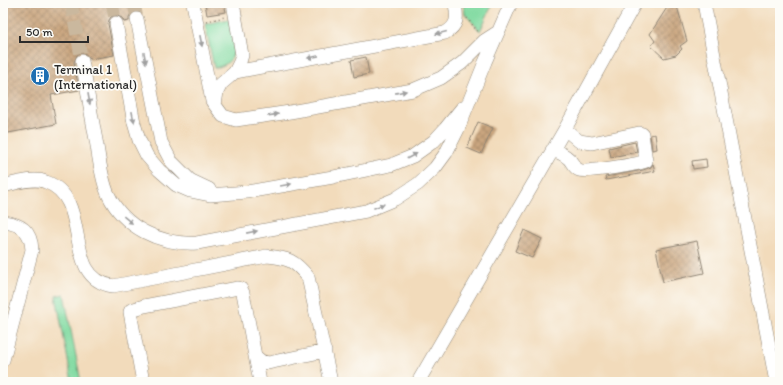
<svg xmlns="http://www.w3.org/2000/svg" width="783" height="385" font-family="Itim,sans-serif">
<defs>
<pattern id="building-cross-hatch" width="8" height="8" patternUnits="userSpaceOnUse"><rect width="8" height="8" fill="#caa67f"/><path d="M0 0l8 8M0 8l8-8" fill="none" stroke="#a48768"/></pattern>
</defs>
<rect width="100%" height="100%" fill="#fdfcf7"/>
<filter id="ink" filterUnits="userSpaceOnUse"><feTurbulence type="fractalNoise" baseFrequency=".025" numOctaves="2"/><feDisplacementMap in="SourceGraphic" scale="8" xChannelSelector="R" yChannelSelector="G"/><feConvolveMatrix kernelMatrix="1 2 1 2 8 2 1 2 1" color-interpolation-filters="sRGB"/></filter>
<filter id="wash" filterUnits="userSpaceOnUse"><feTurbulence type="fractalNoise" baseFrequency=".012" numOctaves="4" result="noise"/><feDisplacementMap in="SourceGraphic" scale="16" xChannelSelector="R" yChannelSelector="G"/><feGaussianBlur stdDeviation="0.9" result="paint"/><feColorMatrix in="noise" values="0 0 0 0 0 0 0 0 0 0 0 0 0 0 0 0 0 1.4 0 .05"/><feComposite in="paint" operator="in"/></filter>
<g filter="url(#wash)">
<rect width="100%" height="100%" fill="#f2dbbb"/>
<path fill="#80daa0" stroke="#568266" d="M463 3H493L480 31 465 14Z
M229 19C233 40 243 63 214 68L205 24Z
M64 294 81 382H72L56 296Z"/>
<g id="blocks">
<path fill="url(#building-cross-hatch)" d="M3 3H137L138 11 131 13 129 17V21L124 22 122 18 115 15 111 17 109 20 108 24 114 55 90 59 88 56 84 53H80L77 55 74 62 79 90 51 95 56 124 3 134Z
M205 3H224L226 12 207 15Z
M670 3H676L687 41 680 46 682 49 676 55 664 58 651 46 655 41 650 34Z
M366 57 369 74 354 77 351 60Z
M478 122 493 128 481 154 467 148Z
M655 134 657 149 652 150 650 135Z
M635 142 637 152 611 157 609 148Z
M706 159 707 167 693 169 692 161Z
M653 164 655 171 606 180 605 177 643 170 651 167Z
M524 230 542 239 532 258 515 251Z
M697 241 704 273 663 282 656 249Z"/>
</g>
</g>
<g filter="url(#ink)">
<use href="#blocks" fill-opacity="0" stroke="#8e8373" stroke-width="1"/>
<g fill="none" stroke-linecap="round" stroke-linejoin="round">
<path stroke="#cab89e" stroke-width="13" stroke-dasharray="13 6" stroke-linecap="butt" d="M71 3 82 61
M112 3 116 23
M134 3 137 19"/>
<defs>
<path id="minor" d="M193 3 212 101 223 116 236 120 290 112 413 90 441 78 462 63 484 41 498 32
M704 3 776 382
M137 19 161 142 171 161 190 180 209 189
M116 23 134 123 139 140 147 156 159 170 176 185 190 191 210 195 247 192 333 177 391 165 413 156 434 141 445 129 462 108
M82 61C87 87 91 114 96 140 99 157 101 178 108 194 124 228 160 245 197 243L366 211 395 199 418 184 435 168 446 153 458 129 485 62 511 3
M235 72 445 33C459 25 457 17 455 3
M215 105 217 92 221 84 235 72 240 62 242 55 233 3
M552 150C559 152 564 154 569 159 572 162 574 168 579 170 585 173 639 164 646 161L642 134 639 133 592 143 579 141 565 129
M3 186C15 183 34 177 46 182 94 199 60 278 113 286L267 256C288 258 294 260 308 277L331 382
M3 222C22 224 31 231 32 250L3 360
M255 356 261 361 268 363 325 351
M143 382 130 312 131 310 144 306 238 288 241 289 243 293 260 382
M418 382 565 129 635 3"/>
</defs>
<use href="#minor" stroke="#8e8373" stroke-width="14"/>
<path stroke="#8e8373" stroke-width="1.5" stroke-dasharray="1 3" stroke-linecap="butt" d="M467 18 478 32
M207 21 225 17"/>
<use href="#minor" stroke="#fff" stroke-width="13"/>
</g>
<defs><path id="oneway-solid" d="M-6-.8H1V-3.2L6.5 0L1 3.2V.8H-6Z"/></defs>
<g fill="#a0a0a0">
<use href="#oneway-solid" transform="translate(441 33) rotate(166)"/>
<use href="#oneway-solid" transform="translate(201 41) rotate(79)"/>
<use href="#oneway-solid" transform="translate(313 57) rotate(169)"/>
<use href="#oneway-solid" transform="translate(145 58) rotate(79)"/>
<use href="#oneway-solid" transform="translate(401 92) rotate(-11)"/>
<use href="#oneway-solid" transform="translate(89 99) rotate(80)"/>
<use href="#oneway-solid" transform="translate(273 115) rotate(-9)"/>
<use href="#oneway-solid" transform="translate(133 117) rotate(79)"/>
<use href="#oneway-solid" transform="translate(412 156) rotate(-28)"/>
<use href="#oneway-solid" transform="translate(286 185) rotate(-10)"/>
<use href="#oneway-solid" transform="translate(379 206) rotate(-21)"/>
<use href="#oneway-solid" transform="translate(128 220) rotate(39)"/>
<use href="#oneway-solid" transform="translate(252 232) rotate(-11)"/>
</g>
</g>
<defs>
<symbol id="building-disc" viewBox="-11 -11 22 22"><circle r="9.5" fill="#1f6fb2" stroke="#fdfcf7"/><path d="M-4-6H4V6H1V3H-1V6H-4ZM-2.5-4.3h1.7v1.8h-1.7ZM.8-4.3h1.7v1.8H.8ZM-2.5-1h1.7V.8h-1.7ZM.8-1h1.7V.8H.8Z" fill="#fff"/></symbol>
</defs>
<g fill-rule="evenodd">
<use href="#building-disc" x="29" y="65" width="22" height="22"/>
</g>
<g text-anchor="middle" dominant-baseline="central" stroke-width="3.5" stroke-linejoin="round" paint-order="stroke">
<g font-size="13" fill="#2b2b2b" stroke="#fdfcf7" text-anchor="start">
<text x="54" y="69">Terminal 1<tspan x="54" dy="15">(International)</tspan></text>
</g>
</g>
<rect width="783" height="385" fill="none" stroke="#fdfcf7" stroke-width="16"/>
<path d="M20 36v6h68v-6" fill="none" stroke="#2b2b2b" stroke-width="2"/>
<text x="26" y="36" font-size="12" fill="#2b2b2b" stroke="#fdfcf7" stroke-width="3" paint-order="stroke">50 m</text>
</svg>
